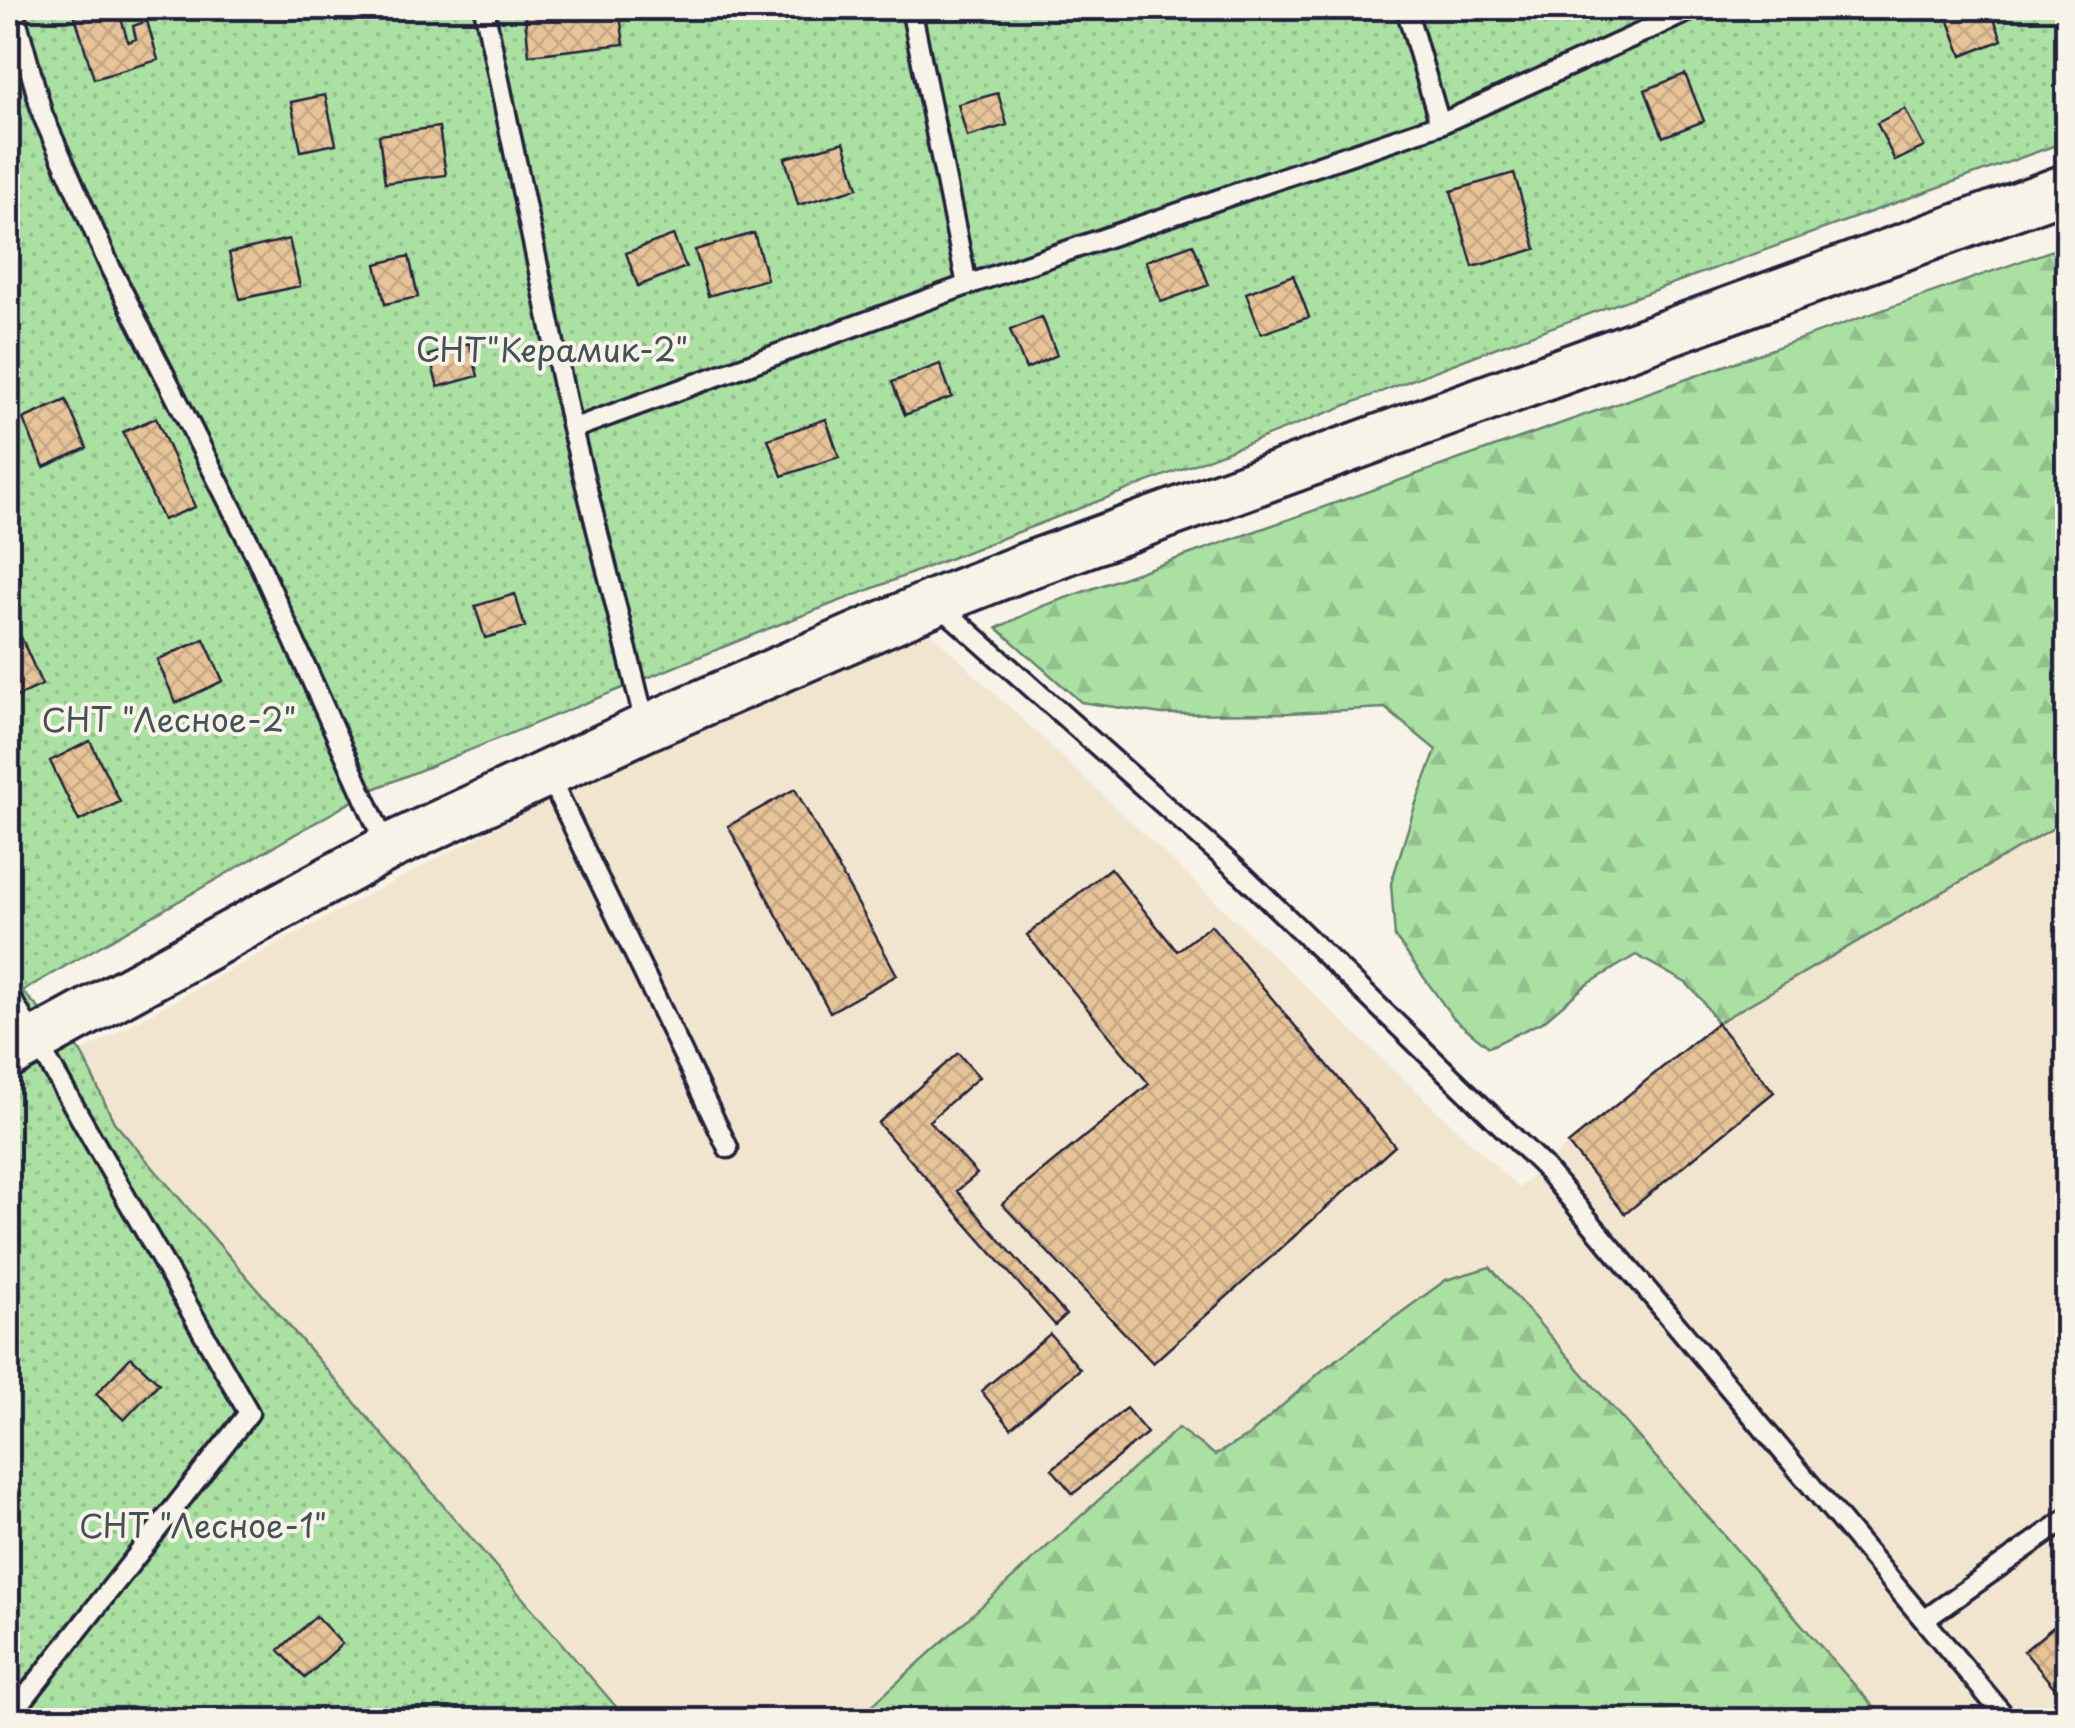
<svg xmlns="http://www.w3.org/2000/svg" width="2075" height="1728" font-family="'Playpen Sans',sans-serif">
<defs>
<pattern id="grass-dots" width="8" height="8" patternUnits="userSpaceOnUse" patternTransform="scale(2.5)"><rect width="8" height="8" fill="#abe0a3"/><path d="M2 2h.1M6 6h.1" fill="none" stroke="#93c08d" stroke-width="1.8" stroke-linecap="round"/></pattern>
<pattern id="forest-firs" width="22" height="20" patternUnits="userSpaceOnUse" patternTransform="scale(2.5)"><rect width="22" height="20" fill="#abe0a3"/><path d="M5 1l3.5 6h-7zM16 11l3.5 6h-7z" fill="#93c08d"/></pattern>
<pattern id="building-cross-hatch" width="8" height="8" patternUnits="userSpaceOnUse" patternTransform="scale(2.5)"><rect width="8" height="8" fill="#e7c398"/><path d="M0 0l8 8M0 8l8-8" fill="none" stroke="#c6a784"/></pattern>
</defs>
<rect width="100%" height="100%" fill="#f7f3e8"/>
<filter id="ink" filterUnits="userSpaceOnUse"><feTurbulence type="fractalNoise" baseFrequency=".01" numOctaves="2"/><feDisplacementMap in="SourceGraphic" scale="20" xChannelSelector="R" yChannelSelector="G"/><feConvolveMatrix kernelMatrix="1 2 1 2 8 2 1 2 1" color-interpolation-filters="sRGB"/></filter>
<g filter="url(#ink)">
<path fill="#f2e5d0" d="M929 631 1519 1188 1568 1144 1717 1023 2067 820V1720H627L114 1121 81 1052 328 916 524 813 794 684Z"/>
<path fill="url(#grass-dots)" stroke="#66816f" stroke-width="2.5" d="M8 8H2067V141L1497 347 770 628 374 789 22 991 81 1052 114 1122 624 1716 619 1720H8Z"/>
<path fill="url(#forest-firs)" stroke="#66816f" stroke-width="2.5" d="M2067 245V820L1717 1023 1702 1000 1686 983 1636 955 1585 986 1544 1021 1489 1047 1453 1018 1395 937 1391 884 1416 803 1436 750 1385 708 1289 713 1162 714 1081 702 997 628 1043 606Z
M1490 1267 1885 1720H856L1178 1428 1215 1455 1249 1435 1325 1368 1446 1280Z"/>
<path fill="url(#building-cross-hatch)" stroke="#22223b" stroke-width="2.5" d="M103 8H118L128 42 136 39 133 26 147 21 158 60 94 79 75 16Z
M589 8H619L624 44 529 55 525 15Z
M1944 8H1990L2002 40 1962 56Z
M1685 74 1704 121 1663 137 1645 90Z
M998 93 1007 125 967 137 958 104Z
M325 95 336 144 301 151 291 102Z
M1905 109 1924 147 1895 161 1877 123Z
M439 127 446 175 385 183 379 135Z
M844 142 858 188 798 205 785 158Z
M1514 173 1536 249 1473 267 1451 191Z
M754 233 767 279 708 296 695 250Z
M673 235 686 267 638 286 626 253Z
M289 239 300 286 240 299 229 253Z
M1193 244 1209 285 1161 302 1146 261Z
M409 256 418 297 385 304 376 264Z
M1293 275 1309 317 1261 334 1246 293Z
M1042 317 1057 355 1026 369 1010 330Z
M469 343 478 376 438 387 429 355Z
M940 364 952 397 905 415 892 382Z
M66 400 87 448 44 467 23 419Z
M156 418 195 507 163 520 123 432Z
M826 419 839 457 782 476 768 439Z
M515 594 525 627 485 638 475 606Z
M21 637 42 685 8 701V644Z
M204 639 223 681 176 703 157 660Z
M90 741 120 802 79 821 50 761Z
M795 789 897 975 830 1012 728 826Z
M1110 868 1177 951 1211 925 1395 1146 1153 1363 1002 1204 1149 1084 1027 935Z
M1717 1023 1774 1092 1625 1214 1568 1144Z
M958 1053 979 1077 929 1121 977 1174 957 1191 1066 1315 1055 1325 878 1123Z
M1050 1334 1080 1369 1011 1428 981 1391Z
M131 1357 159 1383 124 1420 96 1394Z
M1126 1408 1147 1433 1073 1494 1052 1469Z
M2068 1615V1704L2024 1651Z
M316 1616 342 1644 305 1678 279 1650Z"/>
<g fill="none" stroke-linecap="round" stroke-linejoin="round">
<defs>
<path id="service" d="M13 8 43 116 111 269 256 556 386 846
M484 8 572 429 646 727
M911 8 967 285
M1406 8 1440 124
M572 429 967 285 1440 124 1696 8
M939 605 1244 876 1543 1166 2008 1720
M548 774 728 1148
M8 994 36 1040 249 1413 8 1719
M1924 1620 2068 1518"/>
<path id="tertiary" d="M8 1056 387 848 647 727 935 602 1029 565 2068 187"/>
</defs>
<use href="#service" stroke="#22223b" stroke-width="25"/>
<use href="#tertiary" stroke="#22223b" stroke-width="52"/>
<use href="#service" stroke="#f7f3e8" stroke-width="18"/>
<use href="#tertiary" stroke="#f7f3e8" stroke-width="45"/>
</g>
</g>
<g text-anchor="middle" dominant-baseline="central" stroke-width="8" stroke-linejoin="round" paint-order="stroke">
<g font-size="32" fill="#445255" stroke="#f7f3e8">
<text x="552" y="349">СНТ"Керамик-2"</text>
<text x="169" y="719">СНТ "Лесное-2"</text>
<text x="203" y="1525">СНТ "Лесное-1"</text>
</g>
</g>
<rect width="2075" height="1728" fill="none" stroke="#f7f3e8" stroke-width="40"/>
<rect x="20" y="20" width="2035" height="1688" fill="none" stroke="#22223b" stroke-width="4" filter="url(#ink)"/>
</svg>
